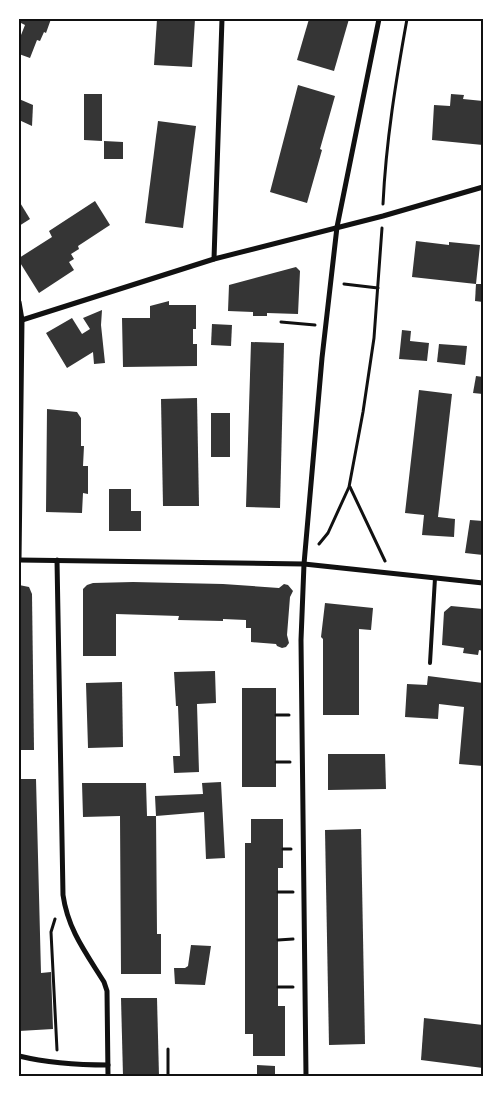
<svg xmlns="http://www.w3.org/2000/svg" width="502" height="1095" viewBox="0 0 502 1095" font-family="'Source Sans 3',sans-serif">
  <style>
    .building { fill: #353535 }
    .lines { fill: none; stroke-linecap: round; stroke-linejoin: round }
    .path { stroke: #111; stroke-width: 3 }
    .service { stroke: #111; stroke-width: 4 }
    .minor { stroke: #111; stroke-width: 5 }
    .neatline { fill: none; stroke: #111; stroke-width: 2 }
  </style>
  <rect width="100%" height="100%" fill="#fff"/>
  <!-- building -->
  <g class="building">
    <path d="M19,19H51L46,33L44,32L40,41L37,40L30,58L19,54V40L25,25L19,22Z"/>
    <path d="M157,19H195L192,67L154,65Z"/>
    <path d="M309,19H349L334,71L297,60Z"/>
    <path d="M298,85L335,96L320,149L322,150L307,203L270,192Z"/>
    <path d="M84,94H102V141L84,140Z"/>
    <path d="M451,94L464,95L463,99L483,101V145L432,140L434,105L450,106Z"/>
    <path d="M19,99L33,105L32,126L19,120Z"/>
    <path d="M158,121L196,126L183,228L145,223Z"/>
    <path d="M104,141L123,142V159H104Z"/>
    <path d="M19,201L30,219L19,226Z"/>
    <path d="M95,201L110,225L78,246L79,249L71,254L74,259L69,262L74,270L39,293L19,261V258L52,237L49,231Z"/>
    <path d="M416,241L449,245V242L480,245L476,284L412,277Z"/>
    <path d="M296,267L300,271L298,314L267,313V316H253V312L228,311L229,285Z"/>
    <path d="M476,284H483V302L475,301Z"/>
    <path d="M169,301V305H196V329H193V344H197V366L123,367L122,318H150V306Z"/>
    <path d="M102,310L101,325L105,363L94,364L93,352L67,368L46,333L72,318L82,334L90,329L83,318Z"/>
    <path d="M212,324L232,325L231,346L211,345Z"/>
    <path d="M402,330L411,331L410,341L429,343L427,361L399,359Z"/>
    <path d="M251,342L284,343L280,508L246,507Z"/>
    <path d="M439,344L467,346L465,365L437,362Z"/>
    <path d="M476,376L483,377V394L473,393Z"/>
    <path d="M419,390L452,394L438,517L455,519L454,537L422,535L424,515L405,513Z"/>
    <path d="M197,398L199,506H163L161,399Z"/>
    <path d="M47,409L77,412L81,418V446H84L83,466H88V494L83,493L82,513L46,512Z"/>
    <rect x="211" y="413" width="19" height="44"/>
    <path d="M109,489H131V511H141V531H109Z"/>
    <path d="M470,520L483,521V555L465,553Z"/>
    <path d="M133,582L223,584L279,588L284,584L288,585L293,591L290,597L287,635L289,643L286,647L282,648L277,646L276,644L251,642V628H246V620L223,619V621L178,620L179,616L116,614V656H83V589L87,585L93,583Z"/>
    <path d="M19,585L29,587L32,594L34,750H19Z"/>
    <path d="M325,603L373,608L371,630L359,629V715H323V639L321,637Z"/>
    <path d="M451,606L483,609V651L479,650L478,655L463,653L464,648L442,645L444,612Z"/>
    <path d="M215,671L216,703L197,704L199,772L174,773L173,756H180L178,706H176L174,672Z"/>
    <path d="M428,676L483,683V766L459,764L464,707L439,704L438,719L405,717L407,684L427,685Z"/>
    <path d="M122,682L123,747L88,748L86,683Z"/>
    <rect x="242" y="688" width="34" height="99"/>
    <path d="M328,754H385L386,789L328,790Z"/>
    <path d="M19,779H36L41,973L51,972L53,1029L19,1031Z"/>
    <path d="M221,782L225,858L206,859L204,812L156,816L155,796L203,794L202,783Z"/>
    <path d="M82,783H146L147,816H156L157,934H161V974H121L120,816L83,817Z"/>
    <path d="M251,819H283V868H278V1006H285V1056H253V1034H245V843H251Z"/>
    <path d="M361,829L365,1044L329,1045L325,830Z"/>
    <path d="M191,945L211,946L205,985L175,984L174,968H185L188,966Z"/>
    <path d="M121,998H157L159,1076H123Z"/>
    <path d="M424,1018L483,1025V1068L421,1060Z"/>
    <path d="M257,1065L275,1066V1074H257Z"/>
  </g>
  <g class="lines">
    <!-- path -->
    <g class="path">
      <path d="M383,204C386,141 396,80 407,19"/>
      <path d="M344,284L378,288"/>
      <path d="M281,322L315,325"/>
      <path d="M350,487L385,561"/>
      <path d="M319,544L328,533L349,487L363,412L374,338L382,228"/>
      <path d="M276,715H289"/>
      <path d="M276,762H290"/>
      <path d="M283,849H291"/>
      <path d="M278,892H293"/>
      <path d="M55,919L51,932L57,1050"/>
      <path d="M278,940L293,939"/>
      <path d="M278,987H293"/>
      <path d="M168,1049V1076"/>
    </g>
    <!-- service -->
    <path class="service" d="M430,663L435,578"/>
    <!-- minor -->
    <g class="minor">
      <path d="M214,259L222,19"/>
      <path d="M19,302L22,320L19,560"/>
      <path d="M22,320L214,259L383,216L483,187"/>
      <path d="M19,560L304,564L483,583"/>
      <path d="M57,560L63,895C68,930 86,953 104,982L107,991L108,1076"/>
      <path d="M19,1056C48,1063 78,1065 108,1065"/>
      <path d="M306,1076L301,640L304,564L322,358L337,227L379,19"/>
    </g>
  </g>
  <!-- border -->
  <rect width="502" height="1095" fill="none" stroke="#ffffff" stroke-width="40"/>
  <rect x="20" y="20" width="462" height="1055" class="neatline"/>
</svg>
